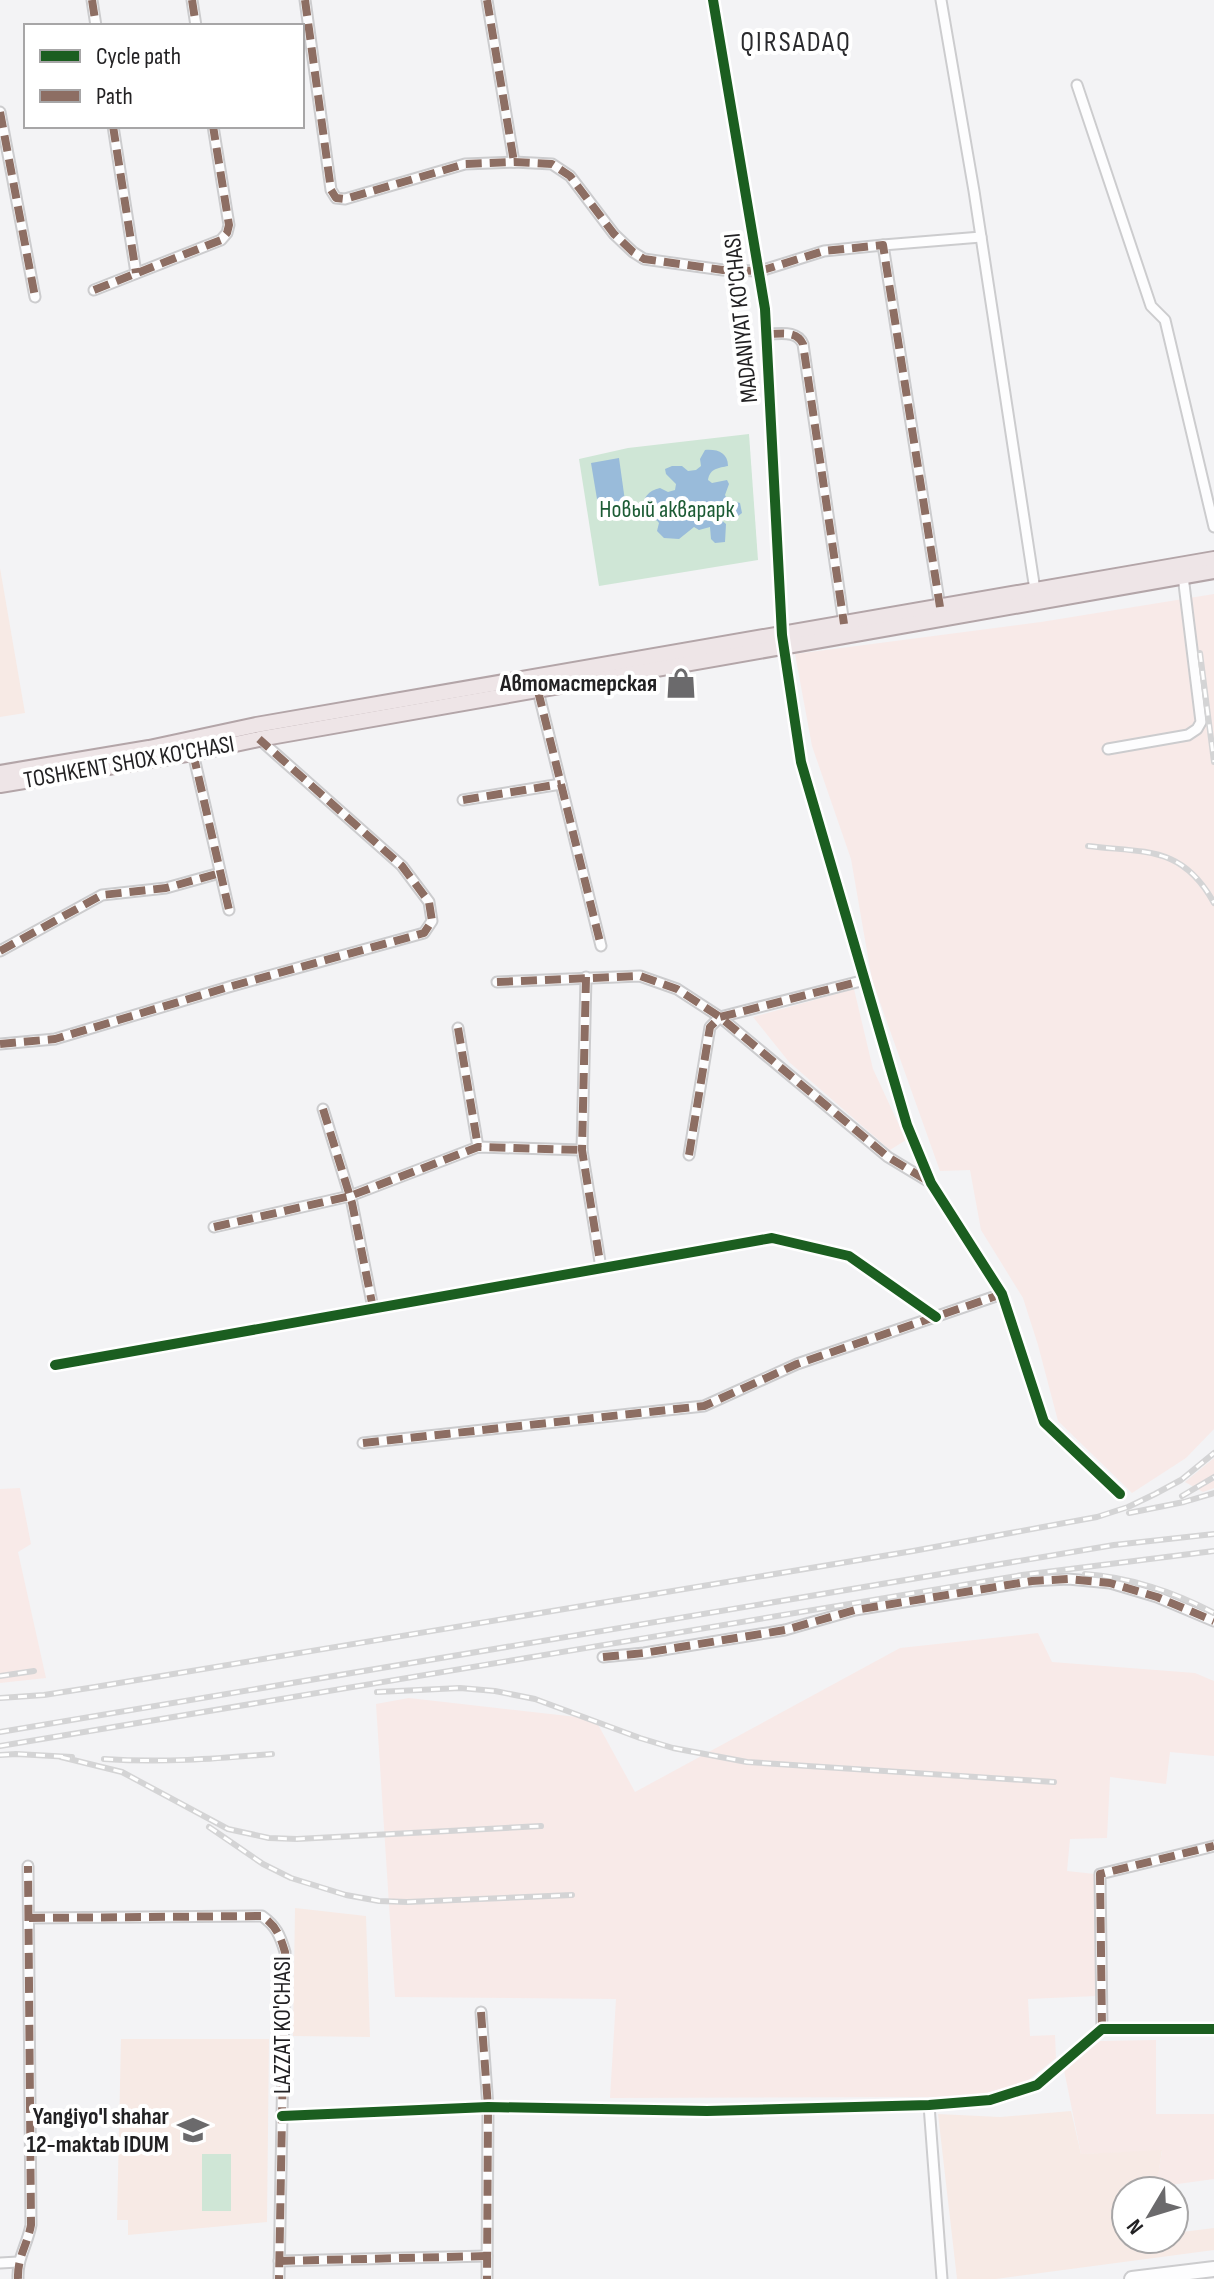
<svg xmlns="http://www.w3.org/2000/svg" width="1214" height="2279" viewBox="0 0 1214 2279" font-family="'Sofia Sans Condensed',sans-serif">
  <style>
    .industrial { fill: #f8eae8 }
    .education { fill: #f7eae5 }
    .green { fill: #cfe6d6 }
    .water { fill: #99bbda }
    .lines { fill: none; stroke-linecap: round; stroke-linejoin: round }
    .minor-casing { stroke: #ccccce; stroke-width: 13 }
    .secondary-casing { stroke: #ccccce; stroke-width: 18 }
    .primary-casing { stroke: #b3a5a8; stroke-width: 18 }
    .minor { stroke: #fdfdfe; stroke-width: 9 }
    .secondary { stroke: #fdfdfe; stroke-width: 14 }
    .primary { stroke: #eee5e7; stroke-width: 14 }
    .rail-casing { stroke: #d4d4d5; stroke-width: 6 }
    .rail { stroke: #fff; stroke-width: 3; stroke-dasharray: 9; stroke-linecap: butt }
    .quiet { stroke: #8d6e63; stroke-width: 8; stroke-dasharray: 16 8; stroke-linecap: butt }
    .cycleway-casing { stroke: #fff; stroke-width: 15 }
    .cycleway { stroke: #1b5e20; stroke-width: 10 }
    .labels { text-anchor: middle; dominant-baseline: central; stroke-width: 8; stroke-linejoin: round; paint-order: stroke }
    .street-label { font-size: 24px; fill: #222123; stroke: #fff }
    .park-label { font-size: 24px; fill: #1c5b34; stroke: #fff }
    .poi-label { font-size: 24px; font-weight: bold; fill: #222123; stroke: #fff; text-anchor: end }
    .quarter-label { font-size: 28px; letter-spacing: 2px; fill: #2a2a2d; stroke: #fff }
  </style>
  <rect width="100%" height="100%" fill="#f3f3f5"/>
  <!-- industrial -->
  <g class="industrial">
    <path d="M1214,594V1429L1186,1458L1132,1493L1058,1421L1038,1345L1023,1298L981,1230L970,1170L940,1171L872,980L851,859L812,746L795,654L1041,622Z"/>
    <path d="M854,989L873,1069L906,1140L890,1150L789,1062L753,1017Z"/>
    <path d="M1214,1458V1488L1203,1492L1185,1482Z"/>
    <path d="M20,1488L31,1544L18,1552L46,1678L0,1683V1489Z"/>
    <path d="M1038,1633L1052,1662L1195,1673L1214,1681V1756L1170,1752L1166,1784L1110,1777L1107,1838L1070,1839L1067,1871L1095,1874L1097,1996L1028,1999L1030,2036L1055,2035L1056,2058L1026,2082L972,2097L610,2098L616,1999L395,1997L376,1704L409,1698L595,1719L635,1792L900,1648Z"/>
    <path d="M1156,2040V2114H1214V2179L1156,2187L1162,2151L1081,2154L1064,2070L1100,2041Z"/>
  </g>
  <!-- education -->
  <g class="education">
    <path d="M0,568L25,713L0,717Z"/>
    <path d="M295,1908L366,1916L370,2037L293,2036Z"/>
    <path d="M121,2039H269L267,2222L128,2235V2220H117Z"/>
    <path d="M1071,2111L1081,2154L1162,2150L1156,2191H1126V2239H1174V2233L1214,2228V2250L996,2279H957L938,2114L1000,2117Z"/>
  </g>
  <!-- green -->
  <g class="green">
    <path d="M749,434L758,560L599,586L579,459L628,448Z"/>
    <rect x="202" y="2154" width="29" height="57"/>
  </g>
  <!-- water -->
  <g class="water">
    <path d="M705,450C718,449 728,453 728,466C719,468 710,468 708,480L712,483L727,480L729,484L725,495L727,499L740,503L742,513L734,519L727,518L726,506H708L707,513L712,522L716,523L720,519L726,524L725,542L715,543L711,539L710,527L699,530L694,527L679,539L664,538L657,531L659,523C655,517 647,517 643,509C643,497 648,491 660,488L668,492L675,490L676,484L666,474L665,469L672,466H682L688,471L696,470L701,466L700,459Z"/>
    <path d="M619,458L625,501L598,505L591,463Z"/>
  </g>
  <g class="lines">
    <defs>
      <g id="minor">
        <path d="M92,0L96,26"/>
        <path d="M192,0L196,26"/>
        <path d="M305,0L331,190L336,198L345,199L465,164L514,162L552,164L570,176L614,234L633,252L644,259L723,270L760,271L824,251L883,245L940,607"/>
        <path d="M487,0L514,162"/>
        <path d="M713,0L765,309L782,635L801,762L907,1125L931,1183L1002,1294L1044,1422L1120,1494"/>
        <path d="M941,0L974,191L1035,590"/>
        <path d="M1077,85L1151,306L1165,320L1214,527"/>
        <path d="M0,112L35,297"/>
        <path d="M113,126L136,273"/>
        <path d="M883,245L981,237"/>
        <path d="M94,290L221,240L227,233L229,225L213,126"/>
        <path d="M768,334C780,334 797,330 803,344L844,624"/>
        <path d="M538,691L601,946"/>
        <path d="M1108,749L1188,735L1197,729L1201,722L1183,576"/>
        <path d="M193,753L229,910"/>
        <path d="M463,800L561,784"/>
        <path d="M0,951L102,895L166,888L220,873"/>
        <path d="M586,977L582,1150L601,1268"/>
        <path d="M497,982L640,976L677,989L720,1017L888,1157L931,1183"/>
        <path d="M458,1028L478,1147"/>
        <path d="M0,1044L55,1039L232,986L424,933L432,921L429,902L402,866L259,739"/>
        <path d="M323,1109L352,1203L373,1308"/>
        <path d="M689,1155L710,1027L720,1017L865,980"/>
        <path d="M214,1227L350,1196L478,1147L582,1150"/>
        <path d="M55,1365L772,1238L849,1256L936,1317"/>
        <path d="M363,1443L704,1406L797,1364L1002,1294"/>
        <path d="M603,1657L644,1653L785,1630L855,1610L1032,1581L1068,1579L1110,1583L1157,1597L1214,1621"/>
        <path d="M29,1918L262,1916C276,1926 280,1935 285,1952L279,2279"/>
        <path d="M481,2012L488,2107L487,2279"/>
        <path d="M1102,2029L1100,1874L1214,1846"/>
        <path d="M929,2105L942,2279"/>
        <path d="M282,2116L488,2107L707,2111L929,2105L990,2100L1037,2085L1102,2029H1214"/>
        <path d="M279,2261L487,2256"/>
        <path d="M0,2263L18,2262"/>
        <path d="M18,2279C17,2258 27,2246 31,2225L28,1866"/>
      </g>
      <path id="secondary" d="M1132,2279L1214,2269"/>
      <g id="primary">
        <path d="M0,773L149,748L256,725L1214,559"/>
        <path d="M0,785L193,753L259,739L1214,571"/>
      </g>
    </defs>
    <!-- minor casing -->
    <use href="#minor" class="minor-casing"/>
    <!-- secondary casing -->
    <use href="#secondary" class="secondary-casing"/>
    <!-- primary casing -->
    <use href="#primary" class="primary-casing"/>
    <!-- minor -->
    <use href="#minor" class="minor"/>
    <!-- secondary -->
    <use href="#secondary" class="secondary"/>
    <!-- primary -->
    <use href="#primary" class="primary"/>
    <defs>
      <g id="rail">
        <path d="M1200,653L1214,762"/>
        <path d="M1088,846C1145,853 1182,845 1214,903"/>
        <path d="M1182,1496L1214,1477"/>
        <path d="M1129,1513L1184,1502L1214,1493"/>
        <path d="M1085,1574C1129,1577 1175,1592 1214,1613"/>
        <path d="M0,1676L34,1671"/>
        <path d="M377,1692L460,1688L495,1691L535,1699L640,1738L673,1748L747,1762L1054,1782"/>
        <path d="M0,1698L44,1695L95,1687L913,1551L1097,1517L1128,1507L1155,1494L1181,1480L1214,1453"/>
        <path d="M0,1732L1114,1545L1214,1534"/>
        <path d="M0,1746L1022,1575L1214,1551"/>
        <path d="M0,1755L16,1754L72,1757"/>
        <path d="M61,1757L122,1772L228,1829L269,1838L297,1839L541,1826"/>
        <path d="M104,1759C162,1763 214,1759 272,1754"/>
        <path d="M209,1827L263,1864L291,1878L346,1895L379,1901L407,1902L572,1895"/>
      </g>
    </defs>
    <!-- rail casing -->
    <use href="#rail" class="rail-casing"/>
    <!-- rail -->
    <use href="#rail" class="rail"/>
    <!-- quiet -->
    <g class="quiet">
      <path d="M92,0L96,26"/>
      <path d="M192,0L196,26"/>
      <path d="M305,0L331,190L336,198L345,199L465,164L514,162L552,164L570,176L614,234L633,252L644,259L723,270L760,271L824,251L883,245L940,607"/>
      <path d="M487,0L514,162"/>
      <path d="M0,112L35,297"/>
      <path d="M113,126L136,273"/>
      <path d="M94,290L221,240L227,233L229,225L213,126"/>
      <path d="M768,334C780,334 797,330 803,344L844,624"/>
      <path d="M538,691L601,946"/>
      <path d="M193,753L229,910"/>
      <path d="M463,800L561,784"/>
      <path d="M0,951L102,895L166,888L220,873"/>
      <path d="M586,977L582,1150L601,1268"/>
      <path d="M497,982L640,976L677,989L720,1017L888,1157L928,1181"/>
      <path d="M458,1028L478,1147"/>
      <path d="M0,1044L55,1039L232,986L424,933L432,921L429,902L402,866L259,739"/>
      <path d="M323,1109L352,1203L373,1308"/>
      <path d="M689,1155L710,1027L720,1017L865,980"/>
      <path d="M214,1227L350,1196L478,1147L582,1150"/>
      <path d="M363,1443L704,1406L797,1364L1002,1294"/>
      <path d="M603,1657L644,1653L785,1630L855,1610L1032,1581L1068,1579L1110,1583L1157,1597L1214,1621"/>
      <path d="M29,1918L262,1916C276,1926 280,1935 285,1952L279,2279"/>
      <path d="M481,2012L488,2107L487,2279"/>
      <path d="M1102,2029L1100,1874L1214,1846"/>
      <path d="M279,2261L487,2256"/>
      <path d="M18,2279C17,2258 27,2246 31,2225L28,1866"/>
    </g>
    <defs>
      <g id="cycleway">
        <path d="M713,0L765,309L782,635L801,762L907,1125L931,1183L1002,1294L1044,1422L1120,1494"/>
        <path d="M55,1365L772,1238L849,1256L936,1317"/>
        <path d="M282,2116L488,2107L707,2111L929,2105L990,2100L1037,2085L1102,2029H1214"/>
      </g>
    </defs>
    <!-- cycleway casing -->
    <use href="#cycleway" class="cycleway-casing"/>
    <!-- cycleway -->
    <use href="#cycleway" class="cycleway"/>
  </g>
  <!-- icons -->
  <defs>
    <symbol id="shop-bare" viewBox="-9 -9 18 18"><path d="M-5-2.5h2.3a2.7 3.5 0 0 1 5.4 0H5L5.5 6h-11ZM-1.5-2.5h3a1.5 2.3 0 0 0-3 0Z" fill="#6b6a6c" stroke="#fff" stroke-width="2.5" paint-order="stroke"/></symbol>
    <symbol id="school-bare" viewBox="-9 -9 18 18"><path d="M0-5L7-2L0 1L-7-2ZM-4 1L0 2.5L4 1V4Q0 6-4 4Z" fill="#6b6a6c" stroke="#fff" stroke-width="2.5" paint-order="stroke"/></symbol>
  </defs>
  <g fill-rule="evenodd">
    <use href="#shop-bare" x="659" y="661" width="44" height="44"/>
    <use href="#school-bare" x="171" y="2108" width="44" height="44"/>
  </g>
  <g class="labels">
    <!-- street labels -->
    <g class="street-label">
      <text transform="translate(741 318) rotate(-96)">MADANIYAT KO'CHASI</text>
      <text transform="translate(129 762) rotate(-10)">TOSHKENT SHOX KO'CHASI</text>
      <text transform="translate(282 2025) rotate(-90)">LAZZAT KO'CHASI</text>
    </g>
    <!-- park labels -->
    <g class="park-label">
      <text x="667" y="509">Новый акварарк</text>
    </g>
    <!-- poi labels -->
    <g class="poi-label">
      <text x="657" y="683">Автомастерская</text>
      <text x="169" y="2116">Yangiyo'l shahar<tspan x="169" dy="28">12-maktab IDUM</tspan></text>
    </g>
    <!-- quarter labels -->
    <g class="quarter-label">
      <text x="796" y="42">QIRSADAQ</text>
    </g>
  </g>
  <!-- legend -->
  <rect x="24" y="24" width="280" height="104" fill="#ffffff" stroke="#a7a6a7" stroke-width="2"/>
  <rect x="40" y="50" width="40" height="12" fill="#1b5e20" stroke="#a7a6a7" stroke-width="2"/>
  <text x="96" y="64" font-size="24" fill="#222123">Cycle path</text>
  <rect x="40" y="90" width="40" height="12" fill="#8d6e63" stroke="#a7a6a7" stroke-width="2"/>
  <text x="96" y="104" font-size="24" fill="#222123">Path</text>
  <!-- north arrow -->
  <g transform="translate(1150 2215) rotate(232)"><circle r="38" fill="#ffffff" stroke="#a7a6a7" stroke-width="2"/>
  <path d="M0-6L14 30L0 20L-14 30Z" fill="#6b6a6c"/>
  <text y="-12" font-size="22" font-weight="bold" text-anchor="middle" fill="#222123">N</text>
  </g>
</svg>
